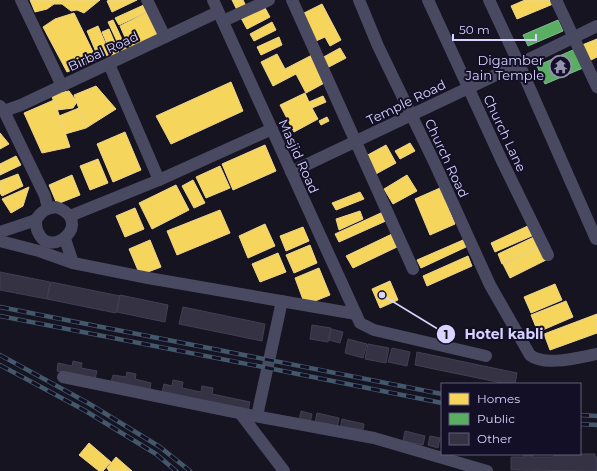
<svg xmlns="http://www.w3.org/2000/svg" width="597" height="471" viewBox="0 0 597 471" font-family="Montserrat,sans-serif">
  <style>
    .homes { fill: #f6d55c; stroke: #edd58d }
    .public { fill: #5aae61; stroke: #80b990 }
    .building { fill: #343243; stroke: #433f54 }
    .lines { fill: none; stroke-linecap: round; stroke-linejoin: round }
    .minor { stroke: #4a4962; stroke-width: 12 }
    .rail-casing { stroke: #43596b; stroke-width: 4.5 }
    .rail { stroke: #130f26; stroke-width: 3; stroke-dasharray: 9; stroke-linecap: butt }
    .labels { text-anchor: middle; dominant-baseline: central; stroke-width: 4; stroke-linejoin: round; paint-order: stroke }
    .street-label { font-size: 13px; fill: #d9d4ff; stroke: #130f26 }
    .poi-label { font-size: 13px; fill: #d9d4ff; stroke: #130f26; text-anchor: end }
    .leader { fill: none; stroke: #d9d4ff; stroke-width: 1.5 }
    .callout-dot { fill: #d9d4ff; stroke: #130f26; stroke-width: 1.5 }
    .mark-label { font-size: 12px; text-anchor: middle; font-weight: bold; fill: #111 }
    .callout-label { font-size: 14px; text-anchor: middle; font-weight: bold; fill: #d9d4ff; stroke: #130f26; stroke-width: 4; stroke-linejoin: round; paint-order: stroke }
  </style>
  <rect width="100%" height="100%" fill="#161421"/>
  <!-- homes -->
  <g class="homes">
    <path d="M30,0H100L84,13L77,10L71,11L62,4H54L47,9L35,12Z"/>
    <path d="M109,0H137L112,12L107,1Z"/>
    <path d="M232,0H243L246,6L237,10Z"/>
    <path d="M525,0H552L553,4L517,19L511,6Z"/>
    <path d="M146,4L149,11L119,25L115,18Z"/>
    <path d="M322,4L341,40L330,46L325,37L316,41L302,14Z"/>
    <path d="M264,6L270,17L247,29L241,18Z"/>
    <path d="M148,12L160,37L131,51L120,26Z"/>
    <path d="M74,13L97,60L67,72L43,27L55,19Z"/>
    <path d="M113,20L127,50L122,52L108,22Z"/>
    <path d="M272,22L276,30L254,41L250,34Z"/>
    <path d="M98,26L110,54L99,59L87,31Z"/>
    <path d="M109,29L120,55L113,58L102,32Z"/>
    <path d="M279,37L282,45L261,55L257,47Z"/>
    <path d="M597,39V57L589,61L582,45Z"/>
    <path d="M340,48L346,58L325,69L320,59Z"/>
    <path d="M277,54L285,69L314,54L328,81L306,93L296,74L273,86L261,62Z"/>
    <path d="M231,82L243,111L171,144L156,116Z"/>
    <path d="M96,86L116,109L86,128L74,95Z"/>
    <path d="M69,91L77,102L73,108L57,110L51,94Z"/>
    <path d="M305,93L309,102L323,96L326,102L312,108L318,119L294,132L280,105Z"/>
    <path d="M54,100L70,147L42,153L24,113Z"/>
    <path d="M79,108L86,128L65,134L59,116Z"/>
    <path d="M327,117L329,121L321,125L319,121Z"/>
    <path d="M125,132L141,170L113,182L97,144Z"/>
    <path d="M0,133L9,144L0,149Z"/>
    <path d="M410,143L415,151L400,159L395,151Z"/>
    <path d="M265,145L276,171L233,190L222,164Z"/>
    <path d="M386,145L396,163L374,175L364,157Z"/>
    <path d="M16,156L21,165L0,175V164Z"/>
    <path d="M98,159L108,183L90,190L80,166Z"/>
    <path d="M220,166L230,188L206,198L196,177Z"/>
    <path d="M18,174L23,186L2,196L0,193V181Z"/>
    <path d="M72,175L80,195L57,204L49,185Z"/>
    <path d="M407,175L417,191L393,204L384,189Z"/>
    <path d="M193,180L205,203L194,208L182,186Z"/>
    <path d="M176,185L189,210L152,229L139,203Z"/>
    <path d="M29,187L23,206L11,213L2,199Z"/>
    <path d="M440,188L455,224L430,235L415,199Z"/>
    <path d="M360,192L364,199L336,210L332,203Z"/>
    <path d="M135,208L144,229L125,237L116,216Z"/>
    <path d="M220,210L230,233L177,255L167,231Z"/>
    <path d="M360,211L363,219L339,230L336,219Z"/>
    <path d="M383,212L388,220L339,242L335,234Z"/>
    <path d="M265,224L275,246L248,258L239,236Z"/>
    <path d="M530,225L534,235L495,252L491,243Z"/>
    <path d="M303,227L309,241L286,251L280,236Z"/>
    <path d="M392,234L399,246L353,268L346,256Z"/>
    <path d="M536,236L541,246L502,264L498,254Z"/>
    <path d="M150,240L161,267L140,275L129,249Z"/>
    <path d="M463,240L466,247L421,268L417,260Z"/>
    <path d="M310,245L317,263L294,273L286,255Z"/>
    <path d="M541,246L546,260L510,278L503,264Z"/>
    <path d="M278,253L286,272L260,282L252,264Z"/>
    <path d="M468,256L472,266L427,286L423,276Z"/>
    <path d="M319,268L330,295L305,305L295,278Z"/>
    <path d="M390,281L398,300L380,308L372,289Z"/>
    <path d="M555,284L562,300L531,313L524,297Z"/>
    <path d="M566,301L573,317L538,332L531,315Z"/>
    <path d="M597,314V333L550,350L544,334Z"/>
    <path d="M89,443L111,462L103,471H99L79,455Z"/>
    <path d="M116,457L132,471H109L107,468Z"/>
  </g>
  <!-- public -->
  <g class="public">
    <path d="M558,20L563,31L528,46L523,35Z"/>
    <path d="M575,49L583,68L545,84L537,66Z"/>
  </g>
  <!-- building -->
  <g class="building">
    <path d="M0,272L50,282L47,299L0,290Z"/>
    <path d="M51,282L120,296L116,313L47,299Z"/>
    <path d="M120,295L168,305L165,322L117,312Z"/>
    <path d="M183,307L265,324L262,341L179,324Z"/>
    <path d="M312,325L331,328L328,342L310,339Z"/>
    <path d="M331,329L343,332L340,343L329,340Z"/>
    <path d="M348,339L367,344L363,358L345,353Z"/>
    <path d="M368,344L389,348L386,363L365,359Z"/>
    <path d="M392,348L410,352L407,366L388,362Z"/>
    <path d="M417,352L517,373L515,384H507L415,365Z"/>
    <path d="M73,361L82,363L81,368L97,371L95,379L57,371L58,363L72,366Z"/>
    <path d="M127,372L136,374L135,379L151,383L150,390L111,382L113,375L126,377Z"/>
    <path d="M173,380L183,382L182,388L201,392L202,386L213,388L212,394L250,402L248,411L162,392L164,384L172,386Z"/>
    <path d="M301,411L312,414L310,423L299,420Z"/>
    <path d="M317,413L339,418L337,429L315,423Z"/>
    <path d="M342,419L364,424L362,434L340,429Z"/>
    <path d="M405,431L425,436L423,445L403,441Z"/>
    <path d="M430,436L440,438L438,448L428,445Z"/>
    <path d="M524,454H533V457H554V454H595V457H597V471L511,470V457H524Z"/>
  </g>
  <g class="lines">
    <!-- minor -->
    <g class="minor">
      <path d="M21,0L62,86"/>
      <path d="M147,0L165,37"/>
      <path d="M213,0L360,323L374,330L486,356"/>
      <path d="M292,0L413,269"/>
      <path d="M359,0L378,46L436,166L490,285L530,355C545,367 580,357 597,354"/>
      <path d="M428,0L502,161L548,255"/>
      <path d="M489,0L519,64L596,239"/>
      <path d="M556,0L597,87"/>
      <path d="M223,21L269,0"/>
      <path d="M109,64L159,180"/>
      <path d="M0,106L4,111L21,105L218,12"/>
      <path d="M4,111L45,196L48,208"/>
      <path d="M291,172L519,64L597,26"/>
      <path d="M56,207C96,222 50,261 38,232C36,229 36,223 36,220C41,211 47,208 56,207Z"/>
      <path d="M70,216L159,180L272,129"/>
      <path d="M0,232L36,220"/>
      <path d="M65,239L73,263"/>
      <path d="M0,241L39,251L73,263L148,278L356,314"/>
      <path d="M63,377L249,415L374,438L487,471"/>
      <path d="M240,413L284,471"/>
      <path d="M257,416L282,301"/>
    </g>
    <defs>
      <g id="rail">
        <path d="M0,307L442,394"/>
        <path d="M0,316L268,368L442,403"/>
        <path d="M0,355L88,403L160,447L190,471"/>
        <path d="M0,365L84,410L156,454L176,471"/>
        <path d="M580,415L597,416"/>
        <path d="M580,424L597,425"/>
      </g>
    </defs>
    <!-- rail casing -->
    <use href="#rail" class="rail-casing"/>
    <!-- rail -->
    <use href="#rail" class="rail"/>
  </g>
  <!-- icons -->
  <defs>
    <symbol id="temple-ring" viewBox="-11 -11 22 22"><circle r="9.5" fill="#130f26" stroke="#9591b1" stroke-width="1.5"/><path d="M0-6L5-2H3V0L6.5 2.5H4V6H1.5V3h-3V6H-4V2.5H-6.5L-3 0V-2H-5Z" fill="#9591b1"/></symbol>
  </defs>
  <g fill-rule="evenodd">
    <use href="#temple-ring" x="548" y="54" width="25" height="25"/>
  </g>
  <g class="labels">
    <!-- street labels -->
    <g class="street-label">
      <text transform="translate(103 51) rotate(-25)">Birbal Road</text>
      <text transform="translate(406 102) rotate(-26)">Temple Road</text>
      <text transform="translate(505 133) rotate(65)">Church Lane</text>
      <text transform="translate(299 156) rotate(66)">Masjid Road</text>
      <text transform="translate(447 158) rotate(65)">Church Road</text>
    </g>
    <!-- poi labels -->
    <g class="poi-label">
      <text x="544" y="60">Digamber<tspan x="544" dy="15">Jain Temple</tspan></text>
    </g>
  </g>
  <!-- callouts -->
  <path class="leader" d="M382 295L446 334"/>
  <g class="callout-dot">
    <circle cx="382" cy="295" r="4"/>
    <circle cx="446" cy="334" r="10"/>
  </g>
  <g class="mark-label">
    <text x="446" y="339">1</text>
  </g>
  <g class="callout-label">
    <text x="504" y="339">Hotel kabli</text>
  </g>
  <!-- legend -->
  <rect x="441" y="383" width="140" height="72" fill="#130f26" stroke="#625e7d"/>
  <rect x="449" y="393" width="20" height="12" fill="#f6d55c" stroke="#625e7d"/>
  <text x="477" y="403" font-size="12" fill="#d9d4ff">Homes</text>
  <rect x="449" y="413" width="20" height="12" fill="#5aae61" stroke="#625e7d"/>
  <text x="477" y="423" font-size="12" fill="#d9d4ff">Public</text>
  <rect x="449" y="433" width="20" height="12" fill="#343243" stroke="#625e7d"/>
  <text x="477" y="443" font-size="12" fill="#d9d4ff">Other</text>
  <!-- scale -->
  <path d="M453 34v6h83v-6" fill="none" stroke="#d9d4ff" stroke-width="2"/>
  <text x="459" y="34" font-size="12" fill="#d9d4ff" stroke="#130f26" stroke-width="3" paint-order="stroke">50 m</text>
</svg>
